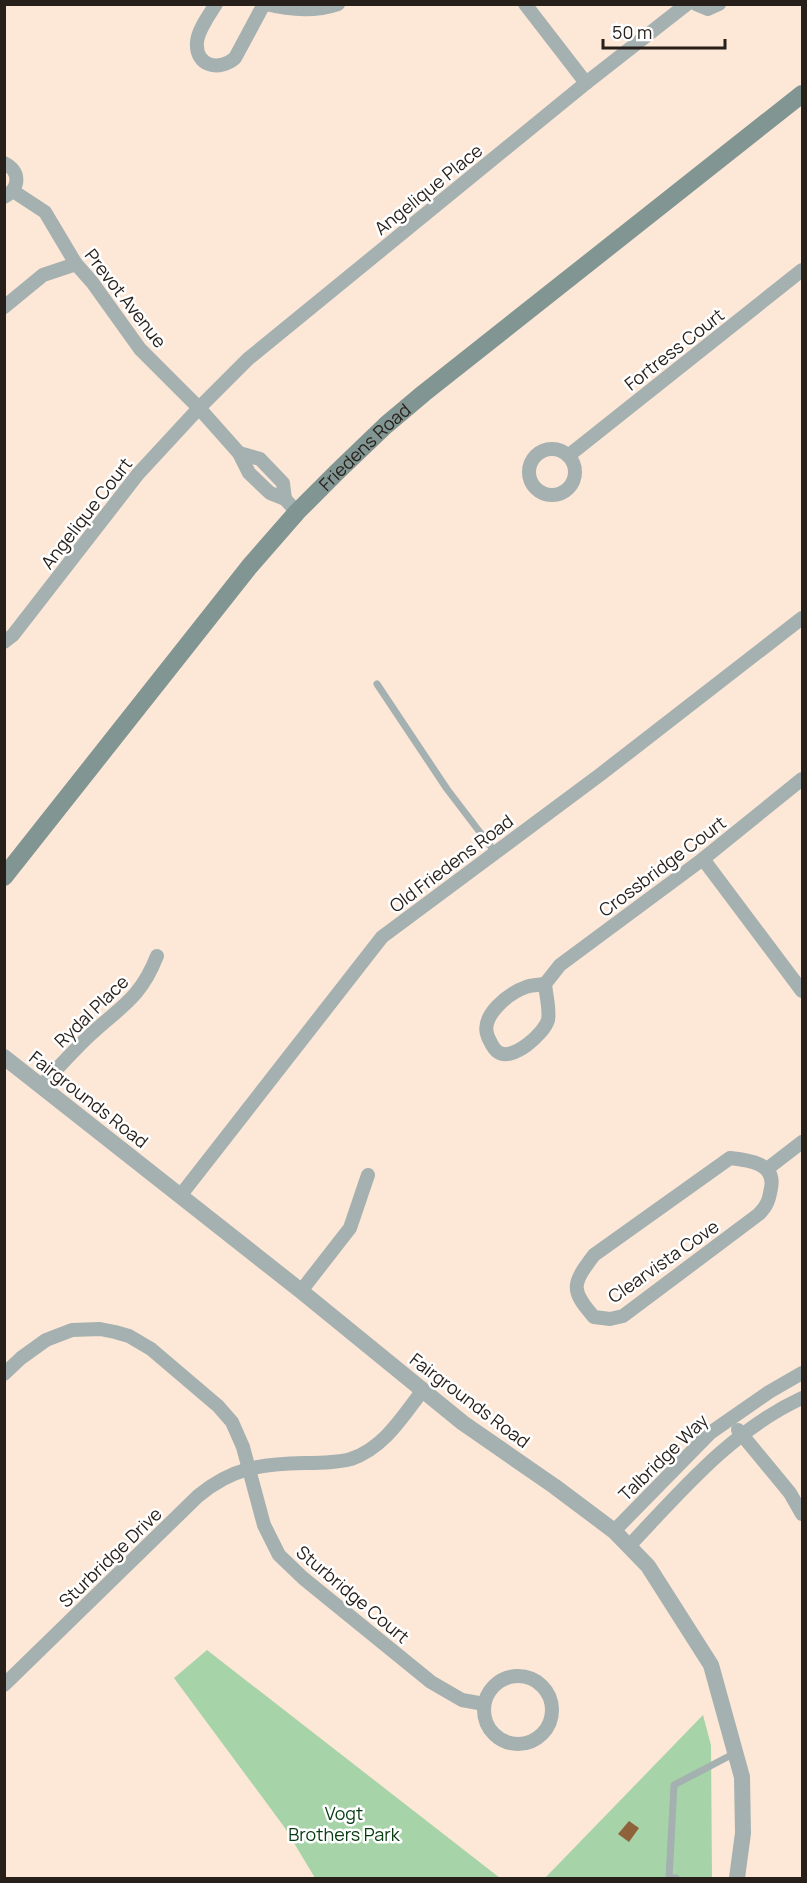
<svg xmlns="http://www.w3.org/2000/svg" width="807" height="1883" viewBox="0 0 807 1883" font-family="Manrope,sans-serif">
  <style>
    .green { fill: #a6d4a8 }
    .building { fill: #8f623c }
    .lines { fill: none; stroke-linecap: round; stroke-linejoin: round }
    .service { stroke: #a4b1b0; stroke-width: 7 }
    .minor { stroke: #a4b1b0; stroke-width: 14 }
    .tertiary { stroke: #a4b1b0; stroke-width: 16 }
    .secondary { stroke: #819592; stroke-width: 18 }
    .labels { text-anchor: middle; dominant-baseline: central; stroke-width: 5; stroke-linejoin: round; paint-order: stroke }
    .street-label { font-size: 18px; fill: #271f19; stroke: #fff }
    .park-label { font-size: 18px; fill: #073b11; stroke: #fff }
  </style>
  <rect width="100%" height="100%" fill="#fde7d7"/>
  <!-- green -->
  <g class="green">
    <path d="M207,1650L500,1878H315L285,1828L174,1678Z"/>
    <path d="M703,1715L711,1745L712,1878H545Z"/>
  </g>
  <!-- building -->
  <path class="building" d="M629,1821L639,1828L629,1842L618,1834Z"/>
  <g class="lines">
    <!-- service -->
    <g class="service">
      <path d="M377,684L447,789L495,852"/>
      <path d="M676,1878H669L674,1785L735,1753"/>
    </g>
    <!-- minor -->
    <g class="minor">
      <path d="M216,4C209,15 198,30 197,42C195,66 219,72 235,58L264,4"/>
      <path d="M266,4C290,10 314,12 338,4"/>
      <path d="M525,4L586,83"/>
      <path d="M696,4L708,9L719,4"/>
      <path d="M4,163C21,171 20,189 4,197"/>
      <path d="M13,191L45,212L76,264L92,282L140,349L199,408L239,453L249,473L270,493L285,499L297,512"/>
      <path d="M4,307L43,275L76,264"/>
      <circle cx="552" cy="472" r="23"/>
      <path d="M239,453L260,459L283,483L285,499"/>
      <path d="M568,456L802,270"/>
      <path d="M4,642L13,635L138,474L199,408L248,359L586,83L687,4"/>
      <path d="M703,859L802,991"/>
      <path d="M545,984C546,995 550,1010 548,1020C544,1034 512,1062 498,1052C493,1049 490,1041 488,1037C479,1016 509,993 526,987C532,985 539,985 545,984L560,965L703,859L802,779"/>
      <path d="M41,1086C57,1069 72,1052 89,1036C121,1006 140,999 157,956"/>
      <path d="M730,1158C748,1160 776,1163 771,1188C769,1200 767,1206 759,1214L623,1316L610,1319L594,1317C570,1290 572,1284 594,1255Z"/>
      <path d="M767,1169L802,1142"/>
      <path d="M180,1196L382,937L601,774L802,618"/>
      <path d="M301,1291L350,1228L368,1175"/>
      <path d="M4,1374L21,1358L46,1340L72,1330L100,1329L115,1332L129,1336L151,1349L218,1406L232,1422L243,1447L264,1525L279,1555L303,1578L431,1682L462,1700L484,1704"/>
      <path d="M738,1430L790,1493L802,1514"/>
      <path d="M614,1531L710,1433L769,1392L802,1373"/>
      <path d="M629,1546C681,1491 732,1430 802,1398"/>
      <circle cx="518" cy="1710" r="34"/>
      <path d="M4,1685L198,1496C233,1467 262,1464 305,1463C320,1463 336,1463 351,1459C384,1448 403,1416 423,1390"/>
    </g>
    <!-- tertiary -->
    <path class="tertiary" d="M4,1057L301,1291L463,1423L554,1486L614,1531L648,1566L711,1665L742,1777L743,1833L737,1878"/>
    <!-- secondary -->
    <path class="secondary" id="s1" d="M4,877L249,567L297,512L338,471L386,425L424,393L802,94"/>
  </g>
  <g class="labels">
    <!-- street labels -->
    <g class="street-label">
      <text transform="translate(428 189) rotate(-39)">Angelique Place</text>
      <text transform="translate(126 298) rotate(52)">Prevot Avenue</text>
      <text transform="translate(674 349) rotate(-38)">Fortress Court</text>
      <text stroke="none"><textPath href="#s1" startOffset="562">Friedens Road</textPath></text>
      <text transform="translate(86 513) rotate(-52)">Angelique Court</text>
      <text transform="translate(451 863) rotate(-37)">Old Friedens Road</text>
      <text transform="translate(662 866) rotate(-37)">Crossbridge Court</text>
      <text transform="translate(91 1011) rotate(-44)">Rydal Place</text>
      <text transform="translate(89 1099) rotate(38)">Fairgrounds Road</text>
      <text transform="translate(663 1261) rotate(-35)">Clearvista Cove</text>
      <text transform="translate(470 1400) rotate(37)">Fairgrounds Road</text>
      <text transform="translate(663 1457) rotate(-44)">Talbridge Way</text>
      <text transform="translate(110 1557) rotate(-44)">Sturbridge Drive</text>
      <text transform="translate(353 1594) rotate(40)">Sturbridge Court</text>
    </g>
    <!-- park labels -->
    <g class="park-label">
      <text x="344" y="1813">Vogt<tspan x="344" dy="21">Brothers Park</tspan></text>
    </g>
  </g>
  <!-- border -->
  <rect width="807" height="1883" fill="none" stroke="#271f19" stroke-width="12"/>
  <!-- scale -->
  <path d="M603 39v9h122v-9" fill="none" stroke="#271f19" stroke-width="3"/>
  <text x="612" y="39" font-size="18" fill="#271f19" stroke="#ffffff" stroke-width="4.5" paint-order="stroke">50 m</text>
</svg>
